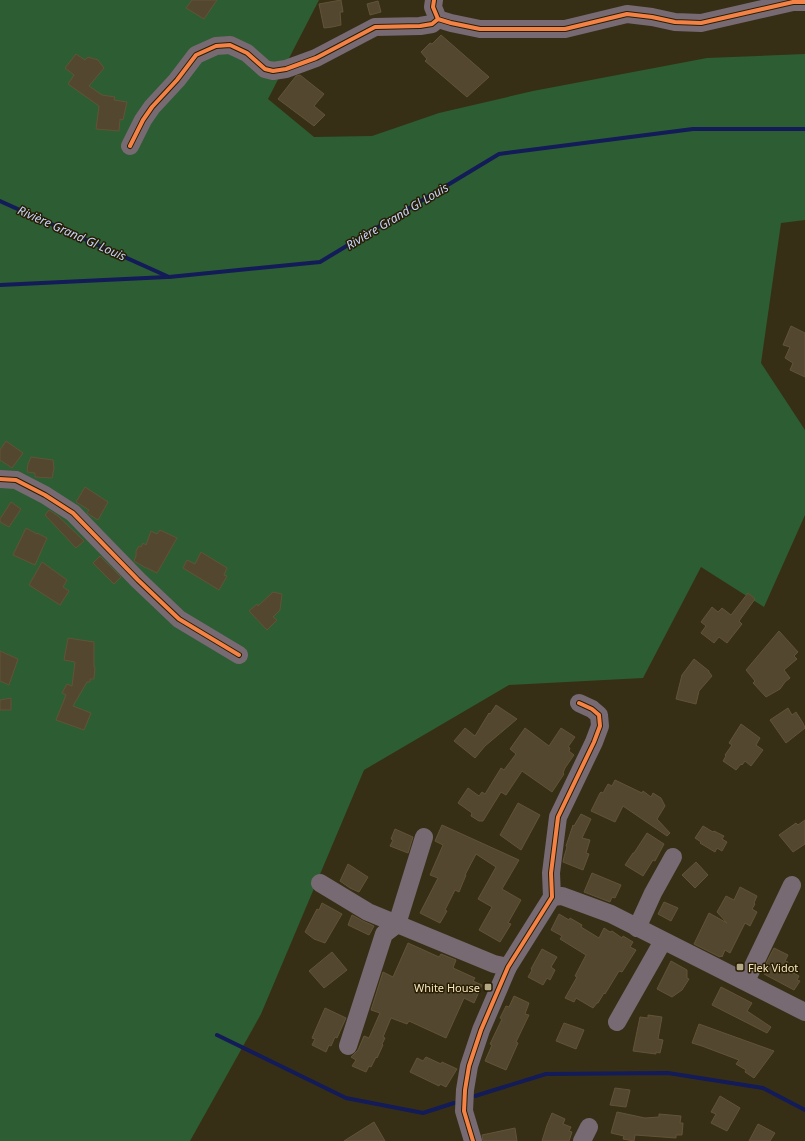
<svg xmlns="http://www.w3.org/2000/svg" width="805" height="1141" viewBox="0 0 805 1141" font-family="'Noto Sans',sans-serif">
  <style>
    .green { fill: #2d5d33 }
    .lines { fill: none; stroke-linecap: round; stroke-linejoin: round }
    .stream { stroke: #131b58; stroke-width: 4 }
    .building { fill: #53482f; stroke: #625338 }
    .minor { stroke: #786a72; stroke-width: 18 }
    .cycleway-casing { stroke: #281e04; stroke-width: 6 }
    .cycleway { stroke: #f48246; stroke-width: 4 }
    .poi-dot { fill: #b4a784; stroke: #281e04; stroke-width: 1.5 }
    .labels { text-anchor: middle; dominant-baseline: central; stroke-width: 3; stroke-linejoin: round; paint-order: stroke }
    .poi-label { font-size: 11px; fill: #f7e7bf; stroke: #281e04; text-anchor: start }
    .water-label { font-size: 12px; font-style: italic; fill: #c4d4fe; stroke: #281e04 }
  </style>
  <rect width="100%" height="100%" fill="#372f15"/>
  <!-- green -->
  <path class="green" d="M0,0H319L268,99L314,137L372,136L439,113L533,91L707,58L805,54V220L781,223L761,363L805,430V515L764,607L701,567L643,678L509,685L364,770L261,1014L190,1141H0Z"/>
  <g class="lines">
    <!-- stream -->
    <g class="stream">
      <path d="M0,201L169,277L320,262L499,154L693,129H805"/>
      <path d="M0,285L167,277"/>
      <path d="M217,1035L346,1098L423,1113L454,1103"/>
      <path d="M475,1096L546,1074L668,1073L763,1088L805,1110"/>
    </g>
  </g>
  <!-- building -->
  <g class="building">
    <path d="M192,0H217L204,19L186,8Z"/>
    <path d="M341,0L343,12H340L341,25L332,27L324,28L319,4Z"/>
    <path d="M378,1L381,12L370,15L367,4Z"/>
    <path d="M441,35L489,77L467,97L425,61L427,59L421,52L430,43L432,44Z"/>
    <path d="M76,54L85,60L88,57L98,60L104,68L89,86L102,95L115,97L114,100L127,102L123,120L120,119L119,131L96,129L99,106L68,84L74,75L65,68Z"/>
    <path d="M300,75L324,94L314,106L325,115L314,126L278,99L296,76Z"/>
    <path d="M791,326L805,333V377L790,370L793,363L785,358L790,347L783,345Z"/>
    <path d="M6,441L23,453L12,468L0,460V450Z"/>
    <path d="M31,457L53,460L54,468L52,478L35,477V473L27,472L28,464Z"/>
    <path d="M85,487L108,502L98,520L87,513L89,510L76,502Z"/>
    <path d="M11,502L21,509L9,527L0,522V519Z"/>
    <path d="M49,510L58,516L84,541L76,548L45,515Z"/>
    <path d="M26,528L37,534V533L47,538L35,565L13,555Z"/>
    <path d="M160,530L177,538L157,573L147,568H146L134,561L136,556V551L139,546L141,547L143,543L146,545L151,531L157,534Z"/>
    <path d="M201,552L227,568L224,575L227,576L219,590L183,568L187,560L195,564Z"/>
    <path d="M100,556L121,577L114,584L93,563Z"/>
    <path d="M42,562L67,580L63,587L69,591L60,605L29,585Z"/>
    <path d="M273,592L282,594L280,610L273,617L277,620L267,630L249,611L257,604L258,606Z"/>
    <path d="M748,593L755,599L739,621L742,624L727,643L719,637L714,643L701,633L706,626L701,622L712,607L718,612L722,608L731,615Z"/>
    <path d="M779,631L798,652L794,656L797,659L784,670L790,678L785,682L780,689L766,697L753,683L755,681L746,670Z"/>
    <path d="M68,638L94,642V667H95L94,679H90V682H87L73,706L91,713L84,730L56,720L66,695L62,693L67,684L72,686L75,662L64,660Z"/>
    <path d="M0,651L18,659L9,685L0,681Z"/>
    <path d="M694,659L709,671V672L712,676L699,691L696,704L676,699L682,675Z"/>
    <path d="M11,698V710H0V700Z"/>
    <path d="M496,705L517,719L485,746L475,758L454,741L465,728L475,736L489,713L490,714Z"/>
    <path d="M788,708L792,715L796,712L803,723L805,728L786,743L770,720Z"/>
    <path d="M741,724L760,738L756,745L763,750L751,766L745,761L742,765L741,764L736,770L723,761L726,756L725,755L732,745L729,743Z"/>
    <path d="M525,728L549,746L561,728L575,737L568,747L570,748L569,751L574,755L565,768L563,773L564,774L552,792L522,771L506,795L501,792L483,821H479L471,816L472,813L458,803L468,788L479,796L482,792L485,794L501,768L504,770L516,754L510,749Z"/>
    <path d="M615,780L642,793L643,791L651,797L653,793L661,798L665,806L657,819L670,833L667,836L623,806L615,822L591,811L600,793L601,792L603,793L608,784L612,786Z"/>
    <path d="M518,803L540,815L521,850L500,835Z"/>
    <path d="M581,814L591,819L582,838L590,840L586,853L589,854L583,870L563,862L564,857L567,847L566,846L573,825L574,826Z"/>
    <path d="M805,820V844L793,852L779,835L796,823L798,825Z"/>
    <path d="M442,825L519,860L502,889L521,900L508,923L511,924L500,942L479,930L492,907L478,899L496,867L476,854L465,875H466L459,892L455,890L445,910L447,911L440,923L420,913L438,878L430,875L443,845L435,841Z"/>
    <path d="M703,826L713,832L714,831L724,836L722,839L727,842L722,851L717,848L715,852L700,843L701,842L695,838Z"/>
    <path d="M395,829L413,837L408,853L390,846L393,840L391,839Z"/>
    <path d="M647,833L664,844L655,861L653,860L643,876L625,865L633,853H634Z"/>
    <path d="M696,862L708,875L695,888L682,875Z"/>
    <path d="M348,864L368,877L359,892L350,888L340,881Z"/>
    <path d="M592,873L621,885L615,898L612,897L610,902L584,892Z"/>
    <path d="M740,887L757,896L754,903L755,904L752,909L757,912L750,926L745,923L730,953L725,950L722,957L721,956L720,957L694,944L709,913L727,923L717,912L726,896L734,900Z"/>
    <path d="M664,902L678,908L671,921L658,914Z"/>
    <path d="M322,903L342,914L325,943L314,939L305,932L317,909L319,910Z"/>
    <path d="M559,914L569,920L570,918L582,925L581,927L599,938L604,928L610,932L612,931L622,938L623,936L633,942L630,947L636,950L622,972L619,971L605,994L604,993L598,1003H597L593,1008L576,998L574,1002L565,998L577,977L575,976L586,955L560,939L562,936L551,930Z"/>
    <path d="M352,915L363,921L374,926L369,935L348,925Z"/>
    <path d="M408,943L439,957L441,954L456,960L453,968L475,978L473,981L482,985L474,1003L464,998L446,1038L409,1021L407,1024L391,1018L383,1037L385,1038L382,1044L383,1045L377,1058L376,1057L371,1067L369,1066L366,1072L352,1066L356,1060L351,1057L358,1050L364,1036L369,1038L380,1013L371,1010L383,972L393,977Z"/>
    <path d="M774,948L788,955L785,961L788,962L785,968L799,976L797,980L800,981L794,990L764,974L765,970L763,969Z"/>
    <path d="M542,949L557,957L551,967L555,970L550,980L547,978L543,985L528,977L532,970L531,969Z"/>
    <path d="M332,952L347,970L324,988L309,971Z"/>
    <path d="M671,961L687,970V978L689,979L682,990L672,997L657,989Z"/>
    <path d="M721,987L752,1003L747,1011L771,1027L767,1033L712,1005Z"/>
    <path d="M514,996L529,1003L525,1014L529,1015L516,1042L518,1043L506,1070L485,1061L492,1045L490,1044L502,1019L500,1018L506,1006L509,1007Z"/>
    <path d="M325,1008L346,1018L337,1038L335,1037L331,1046L329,1045L326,1052L312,1045L315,1039L312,1038Z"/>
    <path d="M648,1015L662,1017L658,1039L663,1040L660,1053L656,1052V1054L633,1051L640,1017L648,1018Z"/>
    <path d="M564,1023L584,1030L576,1049L556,1041Z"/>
    <path d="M699,1024L774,1051L754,1078L745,1072L746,1070L736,1064L739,1060L702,1046L692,1043Z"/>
    <path d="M426,1057L441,1064L442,1062L457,1069L446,1087L440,1084L439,1086L410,1072L417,1058L423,1061Z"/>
    <path d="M615,1088L630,1090L626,1107L610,1105Z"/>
    <path d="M720,1096L740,1108L727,1131L711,1123L716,1114L711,1112Z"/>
    <path d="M617,1112L645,1118L659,1117V1114L681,1116L680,1123H683L682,1135H676V1138L635,1135L634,1141L623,1139L624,1136L611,1133Z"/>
    <path d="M552,1113L565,1119L563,1124L571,1127L569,1131L572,1132L569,1141H542L547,1125Z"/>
    <path d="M374,1122L385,1141H344Z"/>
    <path d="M758,1124L775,1133L770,1141H749Z"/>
    <path d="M515,1128L517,1141H483L482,1135Z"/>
  </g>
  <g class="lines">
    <!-- minor -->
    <g class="minor">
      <path d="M434,0L433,7L438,19L451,23L480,29H565L627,14L652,17L675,22L701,23L793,2H805"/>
      <path d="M130,146L143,120L152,107L177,80L196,55L216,46L230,45L247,53L265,69L273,71L286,69L316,58L375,27L420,26L432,24L438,19"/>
      <path d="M0,479L16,480L45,495L73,513L138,580L179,619L239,655"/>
      <path d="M320,883L368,912L494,964L508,967"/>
      <path d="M552,897L562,896L611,914L805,1012"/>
      <path d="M637,928L653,893L673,857"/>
      <path d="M746,981L792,885"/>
      <path d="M617,1022L663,941"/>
      <path d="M348,1046L384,934L397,924L424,837"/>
      <path d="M473,1141L464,1111L465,1090L469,1066L481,1030L508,967L552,897L551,873L558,817L594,742L600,726L599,715L592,709L579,703"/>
      <path d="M582,1141L589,1127"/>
    </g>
    <defs>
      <g id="cycleway">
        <path d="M434,0L433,7L438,19L451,23L480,29H565L627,14L652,17L675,22L701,23L793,2H805"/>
        <path d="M130,146L143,120L152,107L177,80L196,55L216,46L230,45L247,53L265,69L273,71L286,69L316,58L375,27L420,26L432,24L438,19"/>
        <path d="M0,479L16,480L45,495L73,513L138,580L179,619L239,655"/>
        <path d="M473,1141L464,1111L465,1090L469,1066L481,1030L508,967L552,897L551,873L558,817L594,742L600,726L599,715L592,709L579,703"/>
      </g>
    </defs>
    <!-- cycleway casing -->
    <use href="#cycleway" class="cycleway-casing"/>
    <!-- cycleway -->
    <use href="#cycleway" class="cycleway"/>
  </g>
  <!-- markers -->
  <g class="poi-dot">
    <rect x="736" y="963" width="8" height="8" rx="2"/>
    <rect x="484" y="983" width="8" height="8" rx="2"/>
  </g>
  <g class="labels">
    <!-- poi labels -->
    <g class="poi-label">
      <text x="748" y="967">Flek Vidot</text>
      <text x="480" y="987" text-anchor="end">White House</text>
    </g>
    <!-- water labels -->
    <g class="water-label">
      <text transform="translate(397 216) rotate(-31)">Rivière Grand Gl Louis</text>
      <text transform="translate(72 233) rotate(24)">Rivière Grand Gl Louis</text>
    </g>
  </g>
</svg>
